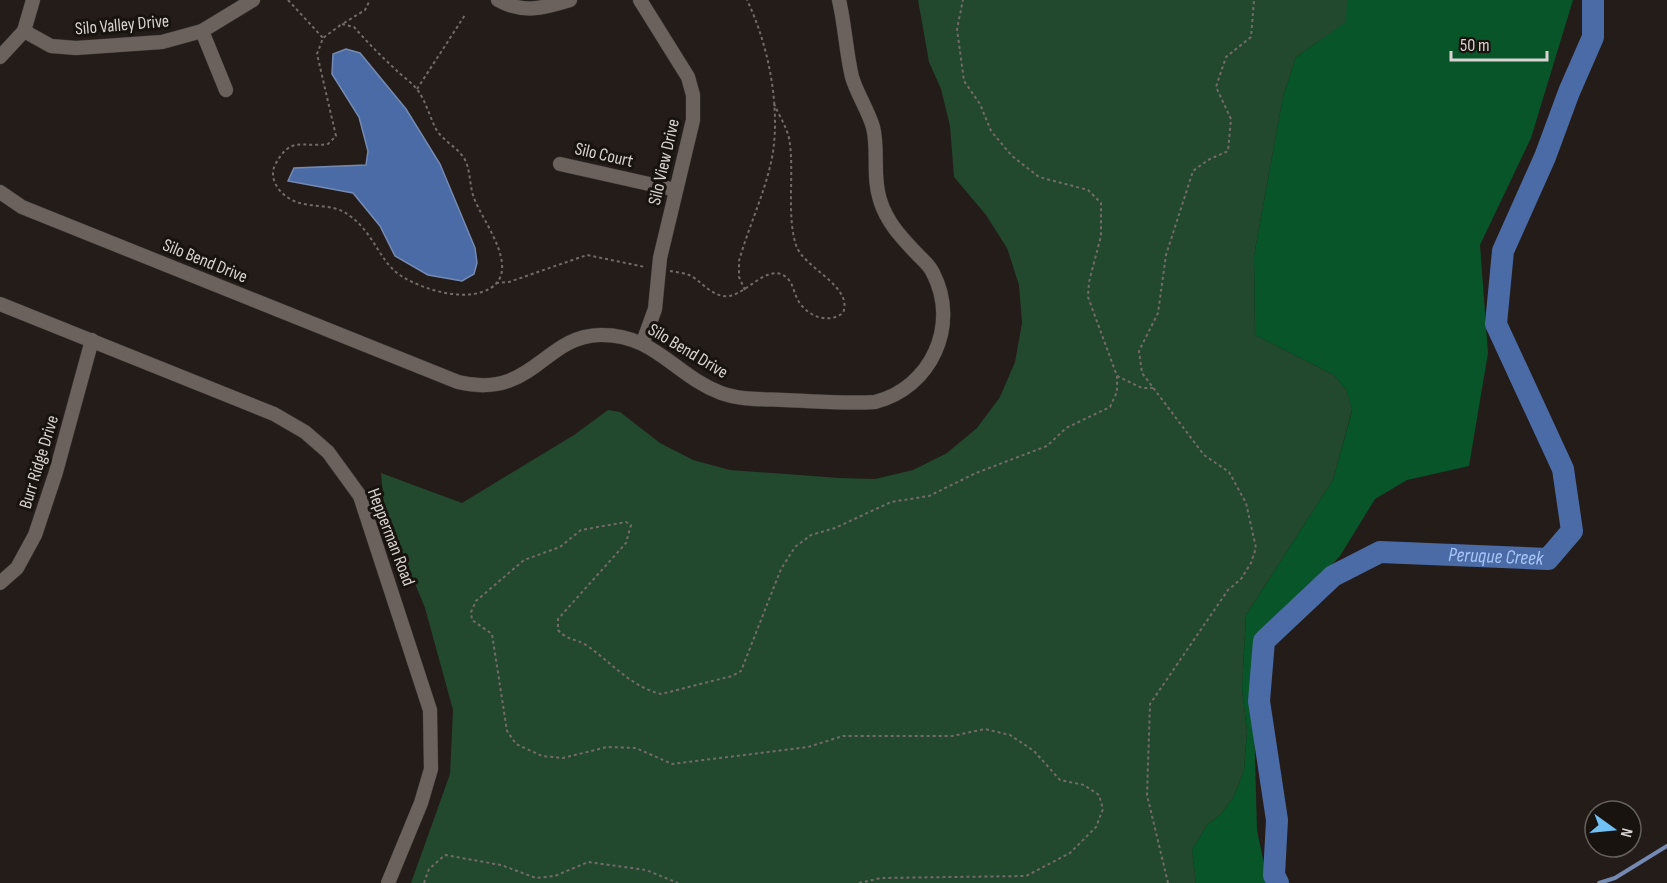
<svg xmlns="http://www.w3.org/2000/svg" width="1667" height="883" viewBox="0 0 1667 883" font-family="'Sofia Sans Condensed',sans-serif">
  <style>
    .green { fill: #22482e }
    .forest { fill: #09552a }
    .water { fill: #4a6ba5; stroke: #758ab2; stroke-width: 1.5 }
    .lines { fill: none; stroke-linecap: round; stroke-linejoin: round }
    .stream { stroke: #758ab2; stroke-width: 4 }
    .river { stroke: #4a6ba5; stroke-width: 22 }
    .minor-casing { stroke: #3d3735; stroke-width: 15 }
    .path { stroke: #726c68; stroke-width: 2; stroke-dasharray: 3 3; stroke-linecap: butt }
    .minor { stroke: #6b625e; stroke-width: 14 }
    .labels { text-anchor: middle; dominant-baseline: central; stroke-width: 6; stroke-linejoin: round; paint-order: stroke }
    .street-label { font-size: 18px; fill: #d8d3d0; stroke: #19130f }
    .water-label { font-size: 20px; font-style: italic; fill: #a8c5f7; stroke: #19130f }
  </style>
  <rect width="100%" height="100%" fill="#231c18"/>
  <!-- green -->
  <path class="green" d="M918,0H1347V22L1296,57L1283,97L1254,256L1255,335L1334,375L1347,391L1352,410L1333,480L1246,615L1242,689L1247,731L1244,771L1233,798L1221,814L1207,825L1192,850L1196,883H411L450,774L453,710L425,608L384,507L381,473L462,503L574,435L608,410L620,412L660,443L693,460L730,470L840,478L875,479L913,470L947,453L977,428L1000,397L1015,362L1022,323L1019,285L1007,248L986,215L954,177L950,126L941,89L929,62Z"/>
  <!-- forest -->
  <path class="forest" d="M1347,0H1573L1531,138L1480,245L1488,353L1469,466L1407,480L1375,499L1340,556L1285,616L1256,633L1253,684L1257,830L1268,883H1196L1192,850L1207,825L1221,814L1233,798L1244,771L1247,731L1242,689L1246,615L1333,480L1352,411L1347,391L1334,375L1255,335L1254,256L1283,97L1296,57L1346,22Z"/>
  <!-- water -->
  <path class="water" d="M346,49L360,53L406,109L440,164L475,248L477,263L474,274L462,281L428,275L395,256L380,226L353,193L288,181L294,168L366,165L368,151L359,117L332,74L333,54Z"/>
  <g class="lines">
    <!-- stream -->
    <path class="stream" d="M1599,883L1615,878L1667,846"/>
    <!-- river -->
    <path class="river" id="s1" d="M1278,883L1274,875L1277,820L1259,701L1264,641L1333,576L1380,552L1548,559L1572,531L1563,469L1496,324L1503,251L1545,157L1569,92L1593,37V0"/>
    <defs>
      <g id="minor">
        <path d="M498,0C523,14 544,8 570,0"/>
        <path d="M640,0L688,77L693,95V120L660,258L655,309L643,342"/>
        <path d="M24,31L51,46L76,48L162,42L202,31L253,0"/>
        <path d="M202,31L226,90"/>
        <path d="M0,57L24,31L33,0"/>
        <path d="M560,164L676,190"/>
        <path d="M0,192L22,207L458,382C533,400 543,336 600,335C655,334 674,375 721,393C740,400 764,399 784,400C814,401 845,404 875,402C931,388 960,325 933,273C930,266 924,261 918,255C902,238 887,223 880,200C872,176 879,151 873,127C868,110 857,94 852,77C846,52 845,25 839,0"/>
        <path d="M0,304L274,414L305,432L328,452L360,496L430,710L431,769L421,803L388,883"/>
        <path d="M0,583L17,568L35,535L56,472L92,340"/>
      </g>
    </defs>
    <!-- minor casing -->
    <use href="#minor" class="minor-casing"/>
    <!-- path -->
    <g class="path">
      <path d="M288,0L323,38"/>
      <path d="M344,23L365,10L370,0"/>
      <path d="M342,24L354,27C367,42 381,56 396,70C403,77 413,83 419,92C426,103 430,117 436,129C443,141 457,147 464,158C471,170 469,185 474,198C482,221 528,277 482,292C458,300 423,289 403,277C380,264 375,234 350,216C333,202 312,209 294,201C280,195 268,179 275,165C291,135 301,148 328,144L336,136L317,54L323,38Z"/>
      <path d="M417,89L465,15"/>
      <path d="M670,271C676,272 683,273 689,275C702,281 712,298 729,296C747,293 766,266 783,275C794,281 793,293 799,302C809,317 828,324 843,313C854,286 803,268 796,245C786,214 795,170 789,138C786,126 779,115 774,104"/>
      <path d="M496,283L509,282L587,255L645,267"/>
      <path d="M745,290L739,277V261C749,225 767,189 773,152C780,103 768,44 747,0"/>
      <path d="M1117,376L1142,388H1153"/>
      <path d="M424,883L429,869L445,855L501,865L536,878L555,876L588,862L646,870L678,883"/>
      <path d="M859,883L881,878L1026,876L1070,853L1096,827L1103,809L1099,795L1084,785L1060,780L1034,751L1010,735L985,729L952,736H843L808,747L672,764L636,748L607,747L563,758L542,756L516,744L507,731L492,634L472,620L471,612L476,601L524,560L560,547L581,530L626,522L631,525L626,543L558,619V630C568,641 575,638 586,645C611,662 631,687 661,694L732,676L741,671L781,569L795,547L811,535L835,528L891,502L929,496L976,473L1047,446L1066,428L1110,407L1117,392V376L1088,297L1089,282L1101,236V203L1088,190L1039,177L1012,156L991,131L980,104L964,81L957,29L963,0"/>
      <path d="M1168,883L1147,795L1150,704L1228,590L1241,579L1251,563L1256,548L1246,503L1229,472L1204,455L1142,373L1139,351L1158,313L1166,255L1193,171L1208,160L1228,151L1231,119L1216,87L1226,57L1251,37L1254,0"/>
    </g>
    <!-- minor -->
    <use href="#minor" class="minor"/>
  </g>
  <g class="labels">
    <!-- street labels -->
    <g class="street-label">
      <text transform="translate(122 25) rotate(-5)">Silo Valley Drive</text>
      <text transform="translate(604 155) rotate(13)">Silo Court</text>
      <text transform="translate(664 162) rotate(-77)">Silo View Drive</text>
      <text transform="translate(205 261) rotate(22)">Silo Bend Drive</text>
      <text transform="translate(688 351) rotate(31)">Silo Bend Drive</text>
      <text transform="translate(39 462) rotate(-73)">Burr Ridge Drive</text>
      <text transform="translate(391 537) rotate(69)">Hepperman Road</text>
    </g>
    <!-- water labels -->
    <g class="water-label">
      <text stroke="none"><textPath href="#s1" startOffset="508">Peruque Creek</textPath></text>
    </g>
  </g>
  <!-- north arrow -->
  <g transform="translate(1613 829) rotate(105)"><circle r="28" fill="#19130f" stroke="#65605c" stroke-width="1.5"/>
  <path d="M0-4.5L10 22L0 15L-10 22Z" fill="#71c1f5"/>
  <text y="-9" font-size="16" font-weight="bold" text-anchor="middle" fill="#d8d3d0">N</text>
  </g>
  <!-- scale -->
  <path d="M1451 51v9h96v-9" fill="none" stroke="#d8d3d0" stroke-width="3"/>
  <text x="1460" y="51" font-size="18" fill="#d8d3d0" stroke="#19130f" stroke-width="4.5" paint-order="stroke">50 m</text>
</svg>
